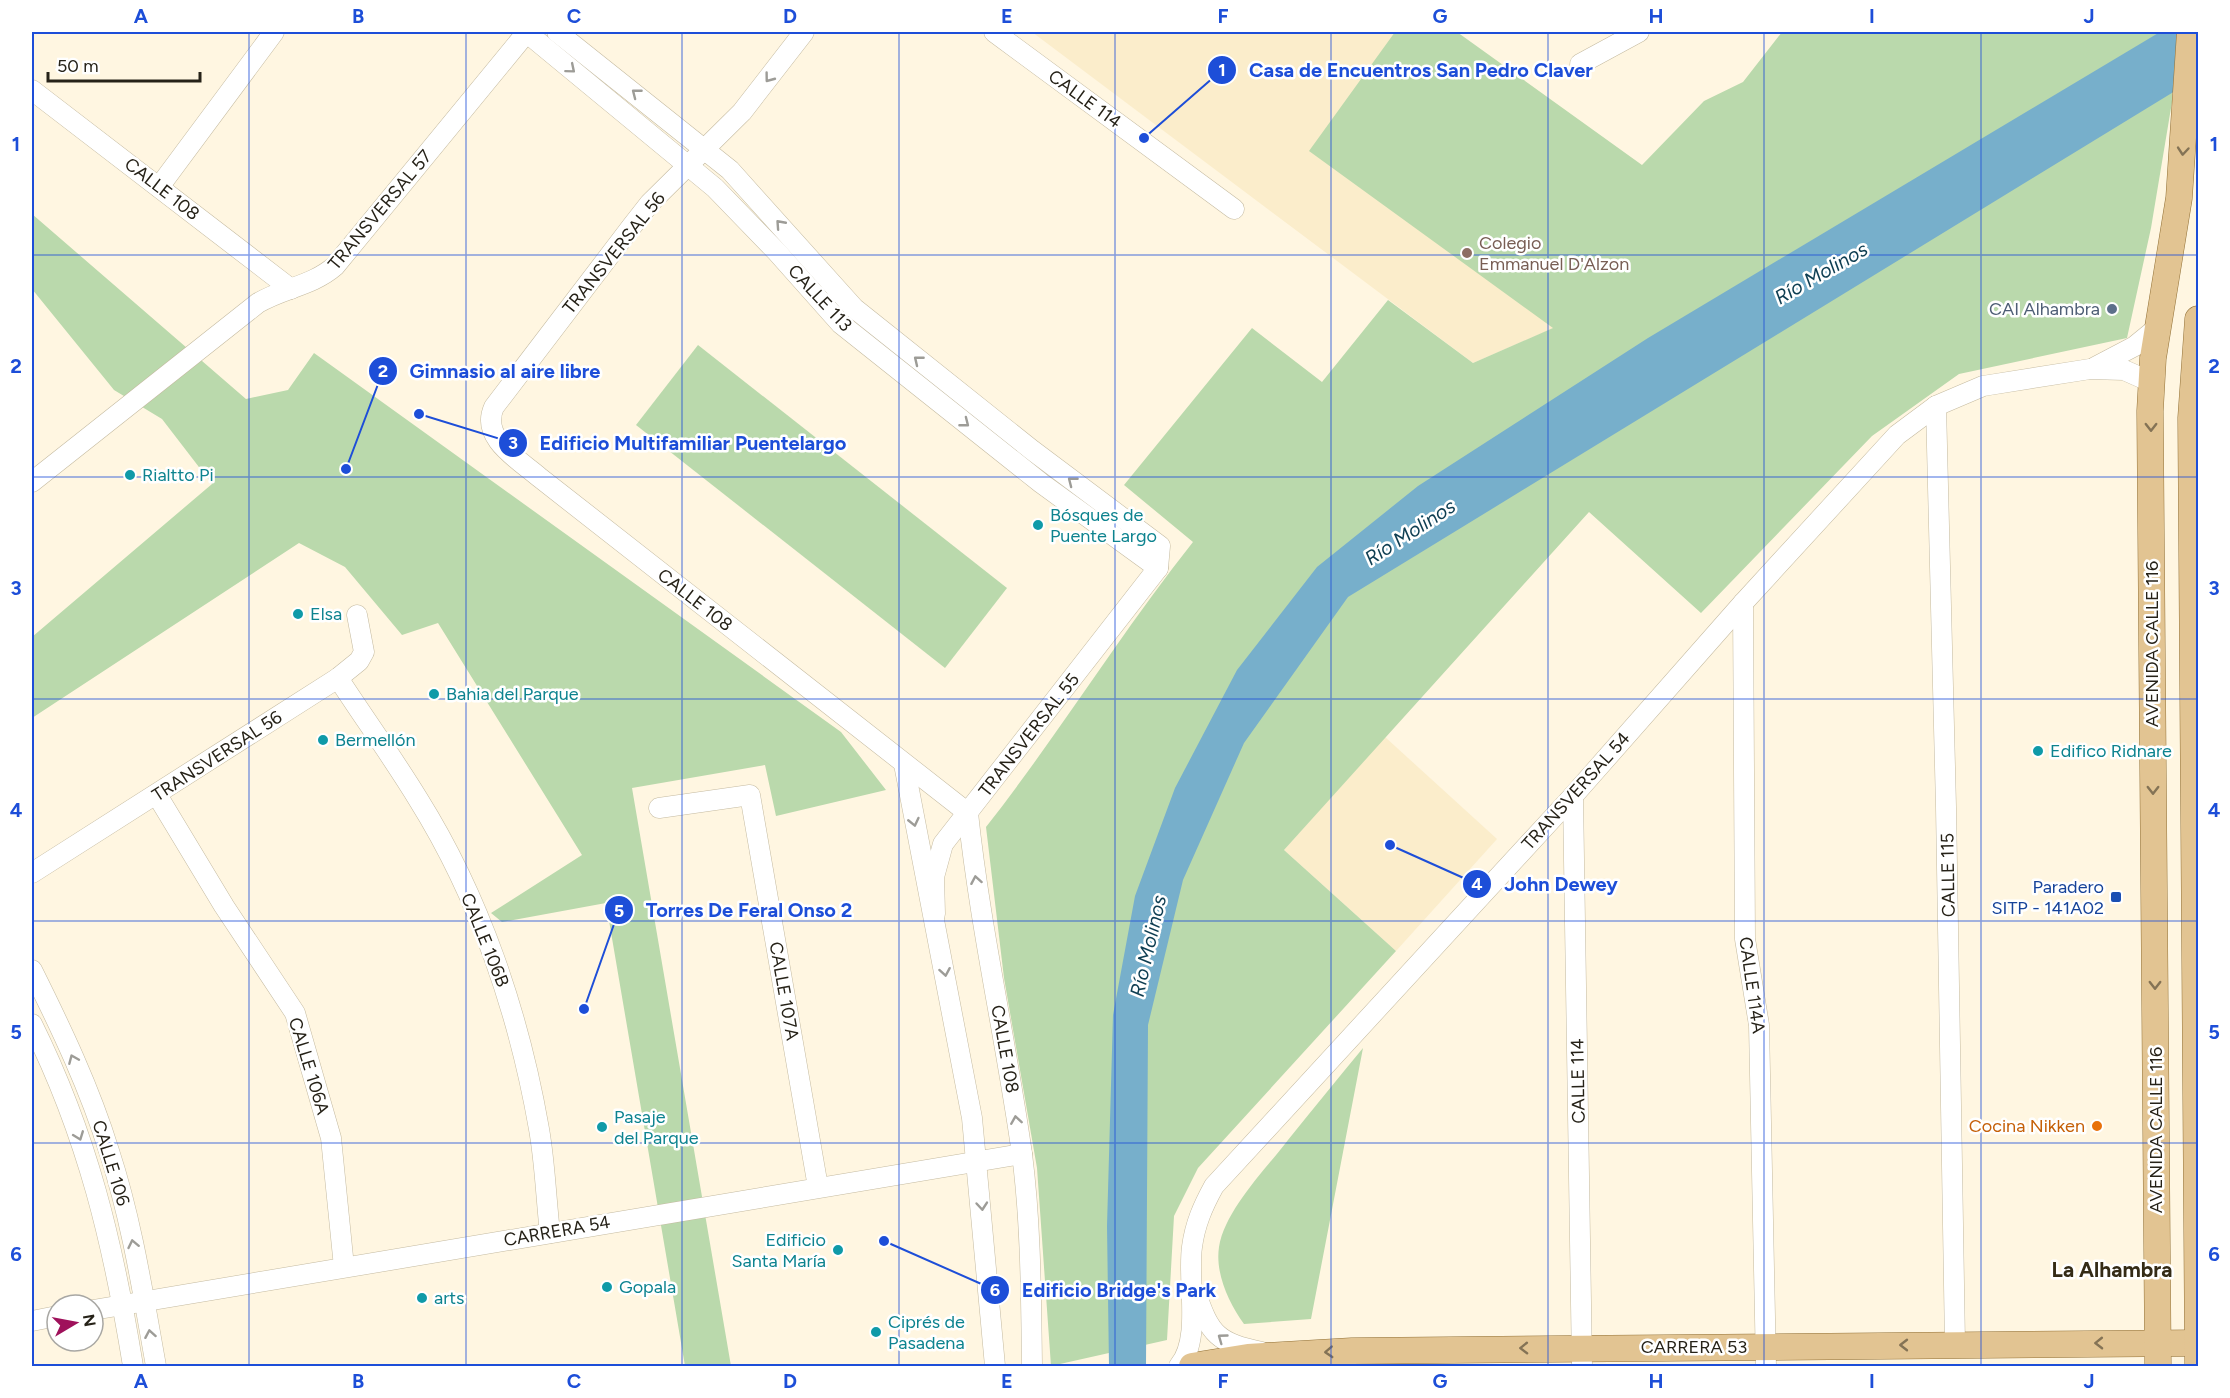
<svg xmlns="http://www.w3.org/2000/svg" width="2230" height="1398" viewBox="0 0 2230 1398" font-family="Figtree,sans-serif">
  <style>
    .built { fill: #fbedcb }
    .green { fill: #bad9ac }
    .water { fill: #77afcb }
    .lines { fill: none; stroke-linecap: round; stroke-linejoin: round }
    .minor-casing { stroke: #c4baa0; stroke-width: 21 }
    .major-casing { stroke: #937238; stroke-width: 27 }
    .minor { stroke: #fff; stroke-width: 20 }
    .major { stroke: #e2c492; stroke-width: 26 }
    .oneway { stroke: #9d9c97 }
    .oneway2 { stroke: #847355 }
    .grid { fill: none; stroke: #1d4ed8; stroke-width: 1.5; stroke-opacity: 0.55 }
    .education-dot { fill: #8d6e63; stroke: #fff; stroke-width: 2 }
    .service-dot { fill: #5c6f8a; stroke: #fff; stroke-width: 2 }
    .culture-dot { fill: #0f9aa8; stroke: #fff; stroke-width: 2 }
    .transit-dot { fill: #1a4fb4; stroke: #fff; stroke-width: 2 }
    .food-dot { fill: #e8710a; stroke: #fff; stroke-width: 2 }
    .labels { text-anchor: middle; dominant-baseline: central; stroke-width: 5; stroke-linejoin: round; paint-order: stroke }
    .street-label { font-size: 18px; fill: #262218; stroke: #fff }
    .education-label { font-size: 18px; fill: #785e54; stroke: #fff; text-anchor: start }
    .service-label { font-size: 18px; fill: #4e5e75; stroke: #fff; text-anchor: end }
    .culture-label { font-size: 18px; fill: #0d838f; stroke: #fff; text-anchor: start }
    .transit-label { font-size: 18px; fill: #164399; stroke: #fff; text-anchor: end }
    .food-label { font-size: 18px; fill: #c56008; stroke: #fff; text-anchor: end }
    .water-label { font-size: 20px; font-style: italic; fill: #0e3e52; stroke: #fff }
    .quarter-label { font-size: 21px; font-weight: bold; fill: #342b16; stroke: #fff }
    .leader { fill: none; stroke: #1d4ed8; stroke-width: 2 }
    .callout-dot { fill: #1d4ed8; stroke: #fff; stroke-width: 2 }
    .mark-label { font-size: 18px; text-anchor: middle; font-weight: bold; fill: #fff }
    .callout-label { font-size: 20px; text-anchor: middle; font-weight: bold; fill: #1d4ed8; stroke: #fff; stroke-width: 5; stroke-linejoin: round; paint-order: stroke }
    .neatline { fill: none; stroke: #1d4ed8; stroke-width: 2 }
    .grid-label { font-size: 20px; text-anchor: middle; font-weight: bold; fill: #1d4ed8 }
  </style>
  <rect width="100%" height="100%" fill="#fff6e1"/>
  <!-- built -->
  <g class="built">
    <path d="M1032,32H1456L1554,328L1473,363Z"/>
    <path d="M1385,737L1497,839L1396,951L1284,850Z"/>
  </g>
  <!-- green -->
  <g class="green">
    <path d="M1395,32H1457L1642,165L1704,101L1743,82L1782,32H2173L2172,102L2151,228L2127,338L1959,374L1872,436L1701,613L1589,512L1284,850L1396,951L1198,1168L1174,1216L1167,1340L1051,1366L1037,1168L1004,978L986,827C1059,734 1120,634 1193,542L1124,485L1252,328L1322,382L1388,300L1473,363L1553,328L1309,151Z"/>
    <path d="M32,214L246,399L288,390L314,353L841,732L886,790L776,816L765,765L632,788L731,1366H685L606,903L502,922L491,913L582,855L438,623L402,635L345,567L299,543L32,718V637L212,484L162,419L114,390L32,289Z"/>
    <path d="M698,345L1007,588L945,668L636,425Z"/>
    <path d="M1363,1048L1311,1319L1244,1324C1229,1303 1215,1274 1219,1247C1225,1210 1266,1169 1288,1140C1313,1109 1338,1078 1363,1048Z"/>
  </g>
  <!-- water -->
  <path class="water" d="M2160,32H2198V77L1348,597L1244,743L1183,880L1148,1025L1146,1366H1109L1107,1226L1113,1015L1135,896L1175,788L1237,670L1317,567L1418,486L1648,338Z"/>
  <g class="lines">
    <defs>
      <g id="minor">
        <path d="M526,32L715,188L777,252L841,324L1041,483L1158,568"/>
        <path d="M557,32L730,170L854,308L1032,450L1160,546L1158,568L943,844L934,877L935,914"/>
        <path d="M804,32L742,112L650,203L632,226L494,407C480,438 518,459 539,477L968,813C980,927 1006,1040 1022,1154C1031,1224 1031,1295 1032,1366"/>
        <path d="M994,32L1234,209"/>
        <path d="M1580,64L1639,32"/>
        <path d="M32,90L291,289"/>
        <path d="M159,187L274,32"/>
        <path d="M2095,367L2135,346L2157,328"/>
        <path d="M1936,406L1946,807L1955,1344"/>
        <path d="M32,482L258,303C283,288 312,286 335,266L527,32"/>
        <path d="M1743,603L1745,939L1759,1025L1766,1366"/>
        <path d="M338,678C364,718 393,758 418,799C480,898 519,1014 539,1129C545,1163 546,1198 550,1233"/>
        <path d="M904,764L972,1118L995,1366"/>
        <path d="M157,795L224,906L295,1013L331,1138L344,1267"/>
        <path d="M1573,796L1582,1366"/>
        <path d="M659,808L750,795L818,1187"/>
        <path d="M32,873L338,678L359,661L364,652L357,615"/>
        <path d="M32,970C61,1028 90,1089 109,1151C132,1221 143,1294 156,1366"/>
        <path d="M32,1024C88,1137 113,1243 133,1366"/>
        <path d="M1196,1293C1210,1335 1218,1343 1262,1352"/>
        <path d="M93,1310L1022,1154"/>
        <path d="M32,1321L57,1316"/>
        <path d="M1179,1366C1202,1339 1187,1281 1192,1247C1195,1224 1203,1206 1214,1186L1573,796L1743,603L1897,435L1936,406L1983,386L2090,369L2124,370L2151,382"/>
      </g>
      <g id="major">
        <path d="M1192,1366L1248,1357L1352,1351L2198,1343"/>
        <path d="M2158,1366L2150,411L2153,358L2179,198L2190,32"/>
        <path d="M2198,1366L2191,418L2198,319"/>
      </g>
    </defs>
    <!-- minor casing -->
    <use href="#minor" class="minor-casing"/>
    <!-- major casing -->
    <use href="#major" class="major-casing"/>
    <!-- minor -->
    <use href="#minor" class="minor"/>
    <!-- major -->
    <use href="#major" class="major"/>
  </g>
  <!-- one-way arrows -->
  <defs><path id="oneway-chevron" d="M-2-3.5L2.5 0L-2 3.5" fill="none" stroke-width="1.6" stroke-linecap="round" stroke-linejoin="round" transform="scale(1.5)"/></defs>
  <g class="oneway">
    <use href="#oneway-chevron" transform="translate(571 69) rotate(40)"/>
    <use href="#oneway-chevron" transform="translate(769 78) rotate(127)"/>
    <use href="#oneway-chevron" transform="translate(636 93) rotate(-142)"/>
    <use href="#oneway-chevron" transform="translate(780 224) rotate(-132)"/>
    <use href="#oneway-chevron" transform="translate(918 360) rotate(-141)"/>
    <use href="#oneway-chevron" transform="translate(965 423) rotate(38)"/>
    <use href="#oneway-chevron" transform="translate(1072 481) rotate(-142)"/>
    <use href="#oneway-chevron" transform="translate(914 822) rotate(77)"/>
    <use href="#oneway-chevron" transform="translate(976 880) rotate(-100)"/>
    <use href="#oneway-chevron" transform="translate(945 972) rotate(80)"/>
    <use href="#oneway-chevron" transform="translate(73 1059) rotate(-113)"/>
    <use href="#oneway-chevron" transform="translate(1016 1120) rotate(-99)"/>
    <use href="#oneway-chevron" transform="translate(79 1136) rotate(69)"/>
    <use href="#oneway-chevron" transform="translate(982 1206) rotate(85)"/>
    <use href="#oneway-chevron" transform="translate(133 1244) rotate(-102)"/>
    <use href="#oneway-chevron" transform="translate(150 1334) rotate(-100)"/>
    <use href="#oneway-chevron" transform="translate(1222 1338) rotate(-144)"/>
  </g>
  <g class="oneway2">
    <use href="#oneway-chevron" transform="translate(2183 151) rotate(95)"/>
    <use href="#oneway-chevron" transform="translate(2151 427) rotate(90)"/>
    <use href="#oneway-chevron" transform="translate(2153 790) rotate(90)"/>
    <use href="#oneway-chevron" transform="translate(2155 985) rotate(90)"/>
    <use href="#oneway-chevron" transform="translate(2099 1343) rotate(179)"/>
    <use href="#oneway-chevron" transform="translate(1904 1345) rotate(180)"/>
    <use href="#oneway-chevron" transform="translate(1524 1348) rotate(179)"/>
    <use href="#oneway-chevron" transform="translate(1329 1352) rotate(177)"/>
  </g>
  <!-- grid -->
  <path class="grid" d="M249,32V1366M466,32V1366M682,32V1366M899,32V1366M1115,32V1366M1331,32V1366M1548,32V1366M1764,32V1366M1981,32V1366M32,255H2198M32,477H2198M32,699H2198M32,921H2198M32,1143H2198"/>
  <!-- markers -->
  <circle class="education-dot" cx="1467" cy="253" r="6"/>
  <circle class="service-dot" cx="2112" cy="309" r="6"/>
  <g class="culture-dot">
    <circle cx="130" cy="475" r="6"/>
    <circle cx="1038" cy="525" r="6"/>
    <circle cx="298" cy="614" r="6"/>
    <circle cx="434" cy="694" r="6"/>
    <circle cx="323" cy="740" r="6"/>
    <circle cx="2038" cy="751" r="6"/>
    <circle cx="602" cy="1127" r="6"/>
    <circle cx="838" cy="1250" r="6"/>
    <circle cx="607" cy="1287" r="6"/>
    <circle cx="422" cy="1298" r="6"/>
    <circle cx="876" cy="1332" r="6"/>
  </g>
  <rect class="transit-dot" x="2110" y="891" width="12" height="12" rx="3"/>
  <circle class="food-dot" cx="2097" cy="1126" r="6"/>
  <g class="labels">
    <!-- street labels -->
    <g class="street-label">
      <text transform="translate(1085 99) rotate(36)">CALLE 114</text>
      <text transform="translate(162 189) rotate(38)">CALLE 108</text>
      <text transform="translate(380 210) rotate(-50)">TRANSVERSAL 57</text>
      <text transform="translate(614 253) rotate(-51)">TRANSVERSAL 56</text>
      <text transform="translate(820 298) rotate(47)">CALLE 113</text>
      <text transform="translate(695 600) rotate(38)">CALLE 108</text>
      <text transform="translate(2152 644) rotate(-90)">AVENIDA CALLE 116</text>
      <text transform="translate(1029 735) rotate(-52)">TRANSVERSAL 55</text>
      <text transform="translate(217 756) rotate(-33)">TRANSVERSAL 56</text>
      <text transform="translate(1576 791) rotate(-48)">TRANSVERSAL 54</text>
      <text transform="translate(1948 875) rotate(-91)">CALLE 115</text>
      <text transform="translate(485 940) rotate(68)">CALLE 106B</text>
      <text transform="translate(1752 985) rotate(82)">CALLE 114A</text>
      <text transform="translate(784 991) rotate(80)">CALLE 107A</text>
      <text transform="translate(1005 1049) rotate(80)">CALLE 108</text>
      <text transform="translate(309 1066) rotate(73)">CALLE 106A</text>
      <text transform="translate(1578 1081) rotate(-91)">CALLE 114</text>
      <text transform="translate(2156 1130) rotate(-90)">AVENIDA CALLE 116</text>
      <text transform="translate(111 1163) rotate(73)">CALLE 106</text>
      <text transform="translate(557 1231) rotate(-10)">CARRERA 54</text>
      <text x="1694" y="1347">CARRERA 53</text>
    </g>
    <!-- education labels -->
    <g class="education-label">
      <text x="1479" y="243">Colegio<tspan x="1479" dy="21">Emmanuel D'Alzon</tspan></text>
    </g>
    <!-- service labels -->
    <g class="service-label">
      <text x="2100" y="309">CAI Alhambra</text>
    </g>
    <!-- culture labels -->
    <g class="culture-label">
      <text x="142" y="475">Rialtto Pi</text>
      <text x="1050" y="515">Bósques de<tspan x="1050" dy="21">Puente Largo</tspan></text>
      <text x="310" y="614">Elsa</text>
      <text x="446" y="694">Bahia del Parque</text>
      <text x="335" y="740">Bermellón</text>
      <text x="2050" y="751">Edifico Ridnare</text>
      <text x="614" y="1117">Pasaje<tspan x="614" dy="21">del Parque</tspan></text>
      <text x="826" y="1240" text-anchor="end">Edificio<tspan x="826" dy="21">Santa María</tspan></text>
      <text x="619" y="1287">Gopala</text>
      <text x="434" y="1298">arts</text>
      <text x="888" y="1322">Ciprés de<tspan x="888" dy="21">Pasadena</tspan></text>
    </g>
    <!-- transit labels -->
    <g class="transit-label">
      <text x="2104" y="887">Paradero<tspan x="2104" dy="21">SITP - 141A02</tspan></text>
    </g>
    <!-- food labels -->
    <g class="food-label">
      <text x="2085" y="1126">Cocina Nikken</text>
    </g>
    <!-- water labels -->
    <g class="water-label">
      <text transform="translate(1821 273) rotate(-30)">Río Molinos</text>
      <text transform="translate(1410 532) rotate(-33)">Río Molinos</text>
      <text transform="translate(1148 946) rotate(-77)">Río Molinos</text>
    </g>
    <!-- quarter labels -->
    <g class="quarter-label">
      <text x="2112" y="1269">La Alhambra</text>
    </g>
  </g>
  <!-- callouts -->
  <path class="leader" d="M1144 138L1222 70M346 469L383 371M419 414L513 443M1390 845L1477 884M584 1009L619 910M884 1241L995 1290"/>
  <g class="callout-dot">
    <circle cx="1144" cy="138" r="6"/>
    <circle cx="346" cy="469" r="6"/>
    <circle cx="419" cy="414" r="6"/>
    <circle cx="1390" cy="845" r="6"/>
    <circle cx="584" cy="1009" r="6"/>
    <circle cx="884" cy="1241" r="6"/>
    <circle cx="1222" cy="70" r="15"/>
    <circle cx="383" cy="371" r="15"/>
    <circle cx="513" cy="443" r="15"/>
    <circle cx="1477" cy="884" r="15"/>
    <circle cx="619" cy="910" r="15"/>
    <circle cx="995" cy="1290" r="15"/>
  </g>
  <g class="mark-label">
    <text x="1222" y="76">1</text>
    <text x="383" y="377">2</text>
    <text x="513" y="449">3</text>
    <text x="1477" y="890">4</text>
    <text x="619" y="917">5</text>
    <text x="995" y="1296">6</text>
  </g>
  <g class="callout-label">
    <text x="1421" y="77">Casa de Encuentros San Pedro Claver</text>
    <text x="505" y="378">Gimnasio al aire libre</text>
    <text x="693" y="450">Edificio Multifamiliar Puentelargo</text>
    <text x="1561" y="891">John Dewey</text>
    <text x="749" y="917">Torres De Feral Onso 2</text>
    <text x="1119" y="1297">Edificio Bridge's Park</text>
  </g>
  <!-- border -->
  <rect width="2230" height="1398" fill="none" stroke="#ffffff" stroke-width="66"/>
  <!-- north arrow -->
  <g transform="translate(75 1323) rotate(80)"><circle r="28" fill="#ffffff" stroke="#a8a7a3" stroke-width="1.5"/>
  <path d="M0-4.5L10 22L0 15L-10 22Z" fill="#9f115b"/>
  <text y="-9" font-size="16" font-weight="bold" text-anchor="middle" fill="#262218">N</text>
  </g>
  <!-- scale -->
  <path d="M48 72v9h152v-9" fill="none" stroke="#262218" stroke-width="3"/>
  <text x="57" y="72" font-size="18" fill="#262218" stroke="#ffffff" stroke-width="4.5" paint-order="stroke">50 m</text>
  <rect x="33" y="33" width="2164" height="1332" class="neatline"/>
  <g class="grid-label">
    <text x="141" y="23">A</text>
    <text x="358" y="23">B</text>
    <text x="574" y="23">C</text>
    <text x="790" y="23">D</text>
    <text x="1007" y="23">E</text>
    <text x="1223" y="23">F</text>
    <text x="1440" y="23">G</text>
    <text x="1656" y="23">H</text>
    <text x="1872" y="23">I</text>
    <text x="2089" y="23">J</text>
    <text x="16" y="151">1</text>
    <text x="2214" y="151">1</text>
    <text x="16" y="373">2</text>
    <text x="2214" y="373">2</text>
    <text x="16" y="595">3</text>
    <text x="2214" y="595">3</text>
    <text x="16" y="817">4</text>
    <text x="2214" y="817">4</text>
    <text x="16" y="1039">5</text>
    <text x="2214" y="1039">5</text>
    <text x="16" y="1261">6</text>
    <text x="2214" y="1261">6</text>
    <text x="141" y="1388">A</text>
    <text x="358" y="1388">B</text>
    <text x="574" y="1388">C</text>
    <text x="790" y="1388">D</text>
    <text x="1007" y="1388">E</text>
    <text x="1223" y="1388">F</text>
    <text x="1440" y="1388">G</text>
    <text x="1656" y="1388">H</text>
    <text x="1872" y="1388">I</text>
    <text x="2089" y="1388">J</text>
  </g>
</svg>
